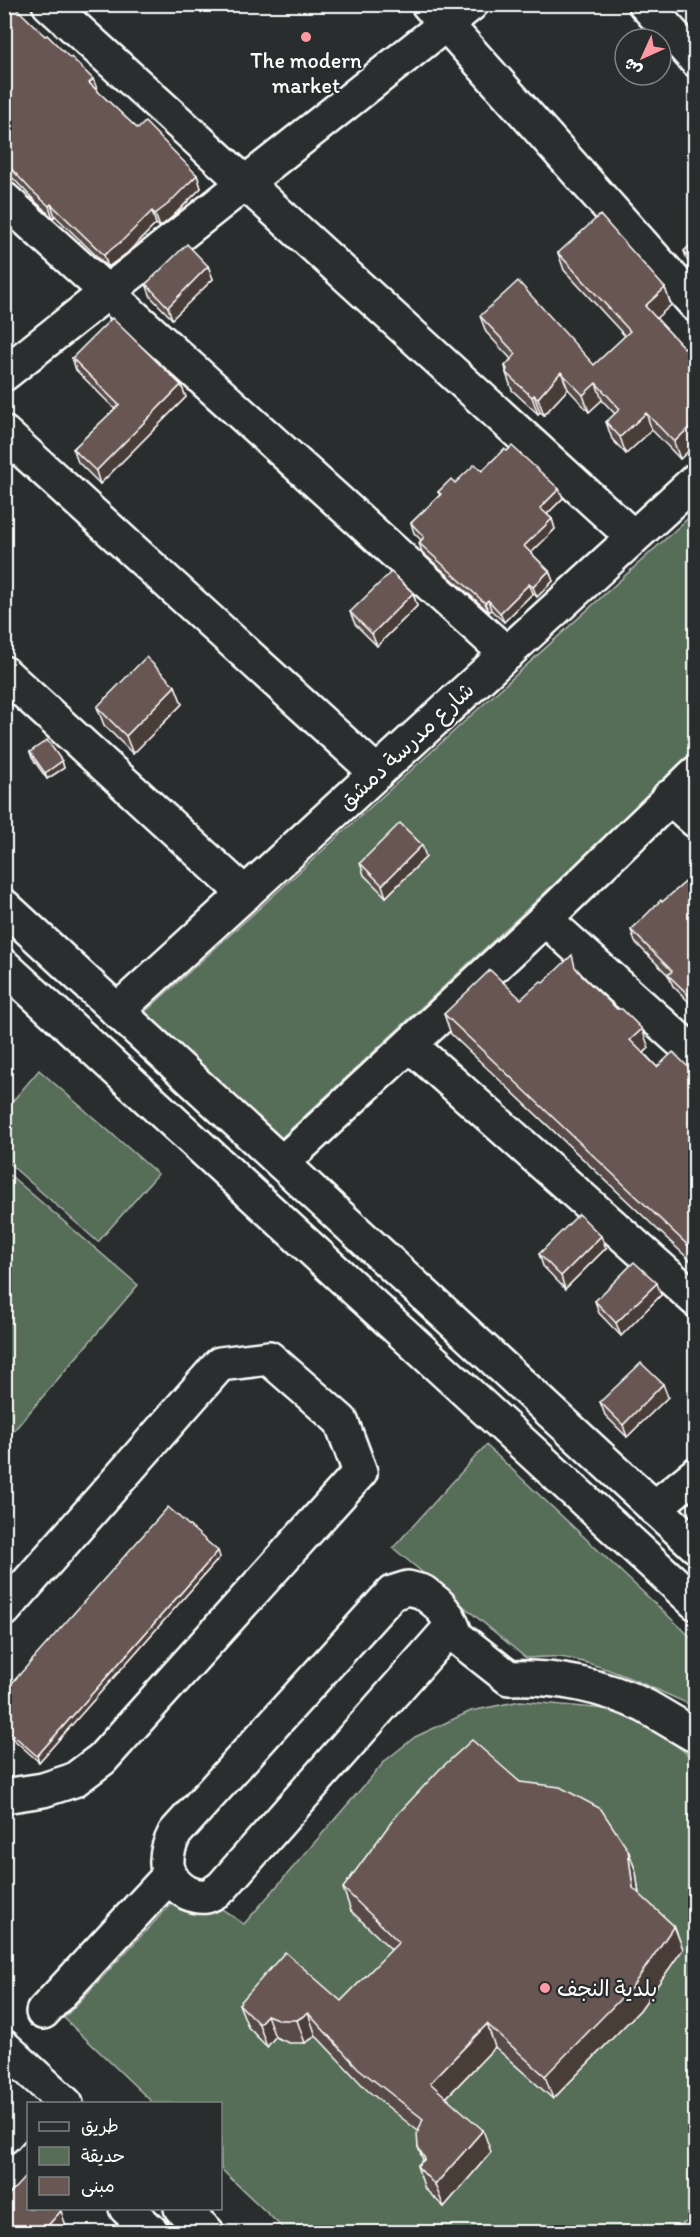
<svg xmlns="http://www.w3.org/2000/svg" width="700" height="2237" viewBox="0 0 700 2237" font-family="Itim,'Playpen Sans Arabic',sans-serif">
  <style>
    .green { fill: #576d58; stroke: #abb6ac; stroke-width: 1.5 }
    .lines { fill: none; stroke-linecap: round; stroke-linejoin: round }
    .minor-casing { stroke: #fff; stroke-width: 38 }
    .minor { stroke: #2a2d2e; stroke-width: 33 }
    .wall { fill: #594b47; stroke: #fff; stroke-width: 1.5 }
    .shaded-wall { fill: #493d39; stroke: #fff; stroke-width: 1.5 }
    .building { fill: #685752; stroke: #fff; stroke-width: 1.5 }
    .poi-dot { fill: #ff9aa2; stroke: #2a2d2e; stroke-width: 2 }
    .labels { text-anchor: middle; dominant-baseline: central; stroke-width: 4.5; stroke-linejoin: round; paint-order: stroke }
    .poi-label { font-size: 22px; fill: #fff; stroke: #2a2d2e }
    .street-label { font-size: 22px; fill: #fff; stroke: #2a2d2e }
  </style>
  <rect width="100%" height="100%" fill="#2a2d2e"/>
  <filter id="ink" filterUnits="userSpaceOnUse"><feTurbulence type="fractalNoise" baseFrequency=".0167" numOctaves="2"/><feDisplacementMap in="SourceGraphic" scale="12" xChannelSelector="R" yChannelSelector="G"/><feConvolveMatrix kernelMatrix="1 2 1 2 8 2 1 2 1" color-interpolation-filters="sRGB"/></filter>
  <g filter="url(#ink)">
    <!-- green -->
    <g class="green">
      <path d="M695,512V753L281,1138L145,1012Z"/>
      <path d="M39,1070L158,1174L98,1242L5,1160V1110Z"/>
      <path d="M5,1171L138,1285L5,1441Z"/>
      <path d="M486,1445L695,1641V1707C657,1690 601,1662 559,1657C548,1656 537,1658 526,1658L393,1548Z"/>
      <path d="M520,1701L616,1710L669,1740L695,1760V2218L665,2232H287L221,2169L220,2104L153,2103L64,2018L171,1904L219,1907L244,1924L386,1760L415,1737L471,1711Z"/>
    </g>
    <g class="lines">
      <defs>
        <g id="minor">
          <path d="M49,4L633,537"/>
          <path d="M428,4L696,305"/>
          <path d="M645,4L696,60"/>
          <path d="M4,199L507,654"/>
          <path d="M4,374L471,4"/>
          <path d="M4,433L377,773"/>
          <path d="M4,673L245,894"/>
          <path d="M669,797L696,821"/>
          <path d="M4,906L696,1546"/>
          <path d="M545,919L696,1055"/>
          <path d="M4,966L696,1603"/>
          <path d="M117,1011L696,480"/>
          <path d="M410,1045L696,1300"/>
          <path d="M282,1163L545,919L696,773"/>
          <path d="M654,1508L696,1474"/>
          <path d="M4,1610L220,1364L269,1358L341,1421L360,1472L102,1759L74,1780L43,1790L4,1796"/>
          <path d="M452,1626L222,1887C218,1890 211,1895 206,1896C200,1897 193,1895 188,1893C162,1879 163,1856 175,1833L392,1593L408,1588L423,1592L438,1604L449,1618L457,1637L509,1678C554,1676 604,1686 645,1706C661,1715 677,1725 693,1734L696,1732"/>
          <path d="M43,2012L169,1876"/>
          <path d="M4,2047L66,2104"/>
          <path d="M4,2095L28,2117"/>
          <path d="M4,2137L25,2114"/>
          <path d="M126,2208L152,2232"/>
          <path d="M181,2208L207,2232"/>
        </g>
      </defs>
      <!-- minor casing -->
      <use href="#minor" class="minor-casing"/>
      <!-- minor -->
      <use href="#minor" class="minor"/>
    </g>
    <!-- wall -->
    <g class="wall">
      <path d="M4,4L138,129L197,175L201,188L172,217L160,227L156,224L127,253L108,267L55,216L53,218L36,202L4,169Z"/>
      <path d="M696,240V276L691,271L684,251Z"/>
      <path d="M558,253L665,288L671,305L656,318L684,348L696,354V444L680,459L652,430L626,454L612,439L606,422L615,414L602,400L589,412L568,389L544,415L540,412L538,414L512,390L506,373V371L505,366L511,359L486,332L480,316L594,365L625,336L564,270Z"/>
      <path d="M208,266L213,279L172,319L151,297L146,284Z"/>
      <path d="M72,358L181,385L186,397L100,484L78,462L73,449L115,409L76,370Z"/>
      <path d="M507,451L559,489L563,498L547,514L552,519L555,529L531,553L549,571L553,581L537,597L533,593L504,622L491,610L489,612L422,552L419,543L421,540L414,533L411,523L440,495L438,492L455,483L482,471Z"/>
      <path d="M413,593L417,606L377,646L355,624L350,612Z"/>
      <path d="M175,686L182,704L133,754L104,725L97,707Z"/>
      <path d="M30,752L62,761L64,768L47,779L32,758Z"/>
      <path d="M426,857L386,897L364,875L360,863Z"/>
      <path d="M696,873V1009L673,986L668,975L635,942L631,930Z"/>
      <path d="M576,968L649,1048L644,1053L657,1067L696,1075V1266L451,1034L444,1014L521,999Z"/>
      <path d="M606,1248L565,1289L543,1266L539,1254Z"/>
      <path d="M661,1295L621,1336L599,1313L595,1301Z"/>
      <path d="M668,1397L627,1437L605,1415L600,1402Z"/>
      <path d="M220,1557L39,1762L4,1731V1692Z"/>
      <path d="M520,1782L628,1850L636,1872L639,1894L674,1926L683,1949L640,2010L553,2099L495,2047L446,2098L491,2152L444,2207L425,2189L417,2166L423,2160L418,2147V2131L367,2090L316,2036L305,2043H289L275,2037L267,2047L248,2027L239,2004L341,2001L392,1950L351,1911L343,1888Z"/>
    </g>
    <!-- shaded-wall -->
    <g class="shaded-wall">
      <path d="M93,79L98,91L89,83Z"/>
      <path d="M197,175L201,188L172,217L160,227L155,214Z"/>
      <path d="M51,204L55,216L53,218L49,206Z"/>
      <path d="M152,211L156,224L127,253L108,267L104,255Z"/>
      <path d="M208,266L213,279L172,319L168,307Z"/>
      <path d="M665,288L671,305L651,323L645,306Z"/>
      <path d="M561,372L568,389L544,415L538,398Z"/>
      <path d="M596,383L602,400L589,412L583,395Z"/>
      <path d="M181,385L186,397L100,484L96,471Z"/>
      <path d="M534,395L540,412L538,414L532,397Z"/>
      <path d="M646,413L652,430L626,454L620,437Z"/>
      <path d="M696,421V444L680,459L674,442Z"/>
      <path d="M559,489L563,498L544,517L540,508Z"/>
      <path d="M552,519L555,529L528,556L524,546Z"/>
      <path d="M549,571L553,581L537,597L533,587Z"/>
      <path d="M529,584L533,593L504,622L500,613Z"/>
      <path d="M413,593L417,606L377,646L372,634Z"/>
      <path d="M488,600L491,610L489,612L485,603Z"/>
      <path d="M175,686L182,704L133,754L126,736Z"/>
      <path d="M62,761L64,768L47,779L45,773Z"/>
      <path d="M422,845L426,857L386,897L382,885Z"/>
      <path d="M642,1029L649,1048L637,1059L630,1040Z"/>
      <path d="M601,1236L606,1248L565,1289L561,1276Z"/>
      <path d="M657,1283L661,1295L621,1336L616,1323Z"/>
      <path d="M663,1384L668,1397L627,1437L623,1425Z"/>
      <path d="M218,1551L220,1557L39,1762L37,1756Z"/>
      <path d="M628,1850L636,1872L641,1911L633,1888Z"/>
      <path d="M674,1926L683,1949L640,2010L553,2099L545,2076Z"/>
      <path d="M308,2013L316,2036L305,2043L297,2020Z"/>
      <path d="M267,2015L275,2037L267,2047L259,2024Z"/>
      <path d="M487,2024L495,2047L438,2106L430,2083Z"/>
      <path d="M483,2130L491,2152L444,2207L435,2185Z"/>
      <path d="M61,2211L66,2226L60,2232H42Z"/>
    </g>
    <!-- building -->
    <g class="building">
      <path d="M4,4H12L45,36L47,35L70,58L71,57L93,79L89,83L138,129L145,122L197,175L167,205L155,214L152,211L123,240L104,255L51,204L49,206L31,190L4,161Z"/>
      <path d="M600,215L665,288L645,306L684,348L687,345L696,354V421L674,442L646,413L620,437L606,422L620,409L596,383L583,395L561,372L538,398L534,395L532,397L506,373L507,369L505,366L516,354L480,316L518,281L594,365L630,331L558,253Z"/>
      <path d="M696,240V265L684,251Z"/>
      <path d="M187,244L208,266L168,307L146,284Z"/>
      <path d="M112,318L181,385L96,471L73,449L119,405L72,358Z"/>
      <path d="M512,446L559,489L540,508L552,519L524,546L549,571L533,587L529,584L500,613L488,600L485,603L419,543L424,537L411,523L441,494L438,492L451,479L455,483L475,464L482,471L504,449L507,451Z"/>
      <path d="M391,572L413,593L372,634L350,612Z"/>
      <path d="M146,657L175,686L126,736L97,707Z"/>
      <path d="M47,740L62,761L45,773L30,752Z"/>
      <path d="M400,823L422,845L382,885L360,863Z"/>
      <path d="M696,873V1002L668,975L672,971L631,930L661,900L662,902Z"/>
      <path d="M572,955L575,967L584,978L617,1009H622L642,1029L630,1040L657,1067L673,1052L696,1075V1253L444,1014L490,970L521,999L541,981L543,983Z"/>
      <path d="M579,1214L601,1236L561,1276L539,1254Z"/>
      <path d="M634,1262L657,1283L616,1323L595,1301Z"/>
      <path d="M641,1363L663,1384L623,1425L600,1402Z"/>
      <path d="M168,1507L218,1551L37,1756L4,1727V1692Z"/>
      <path d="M472,1740L520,1782L560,1787L601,1809L628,1850L633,1888L674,1926L632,1987L545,2076L487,2024L430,2083L483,2130L435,2185L417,2166L425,2159L418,2147L417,2134L423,2119L358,2068L308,2013L297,2020H280L267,2015L259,2024L239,2004L285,1952L341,2001L399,1942L343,1888L395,1817L440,1769Z"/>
      <path d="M24,2178L28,2182V2208H58L61,2211L42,2232H4V2200Z"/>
    </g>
  </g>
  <!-- markers -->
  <g class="poi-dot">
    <circle cx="306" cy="37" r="6"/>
    <circle cx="545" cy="1988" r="6"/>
  </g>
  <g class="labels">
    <!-- poi labels -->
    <g class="poi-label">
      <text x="306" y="60">The modern<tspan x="306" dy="25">market</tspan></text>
      <text x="557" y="1988" text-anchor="start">بلدية النجف</text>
    </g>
    <!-- street labels -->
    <g class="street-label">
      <text transform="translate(406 746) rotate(-43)">شارع مدرسة دمشق</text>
    </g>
  </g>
  <!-- margin -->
  <rect width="700" height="2237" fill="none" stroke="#2a2d2e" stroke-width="24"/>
  <rect x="12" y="12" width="676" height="2213" fill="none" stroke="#fff" stroke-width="2" filter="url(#ink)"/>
  <!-- legend -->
  <rect x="27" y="2102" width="195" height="108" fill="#2a2d2e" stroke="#7f8182" stroke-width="1.5"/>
  <rect x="39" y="2122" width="30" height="9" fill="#2a2d2e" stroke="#7f8182" stroke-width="1.5"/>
  <text x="81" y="2132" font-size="18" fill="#ffffff">طريق</text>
  <rect x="39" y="2147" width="30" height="18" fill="#576d58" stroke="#7f8182" stroke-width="1.5"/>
  <text x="81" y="2162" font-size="18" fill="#ffffff">حديقة</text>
  <rect x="39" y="2177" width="30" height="18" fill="#685752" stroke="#7f8182" stroke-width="1.5"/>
  <text x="81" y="2192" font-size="18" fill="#ffffff">مبنى</text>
  <!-- north arrow -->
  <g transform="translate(643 57) rotate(225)"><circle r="28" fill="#2a2d2e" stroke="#7f8182" stroke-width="1.5"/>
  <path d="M0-4.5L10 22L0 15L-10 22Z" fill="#ff9aa2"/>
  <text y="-9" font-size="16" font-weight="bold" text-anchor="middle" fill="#ffffff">ش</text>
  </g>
</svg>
